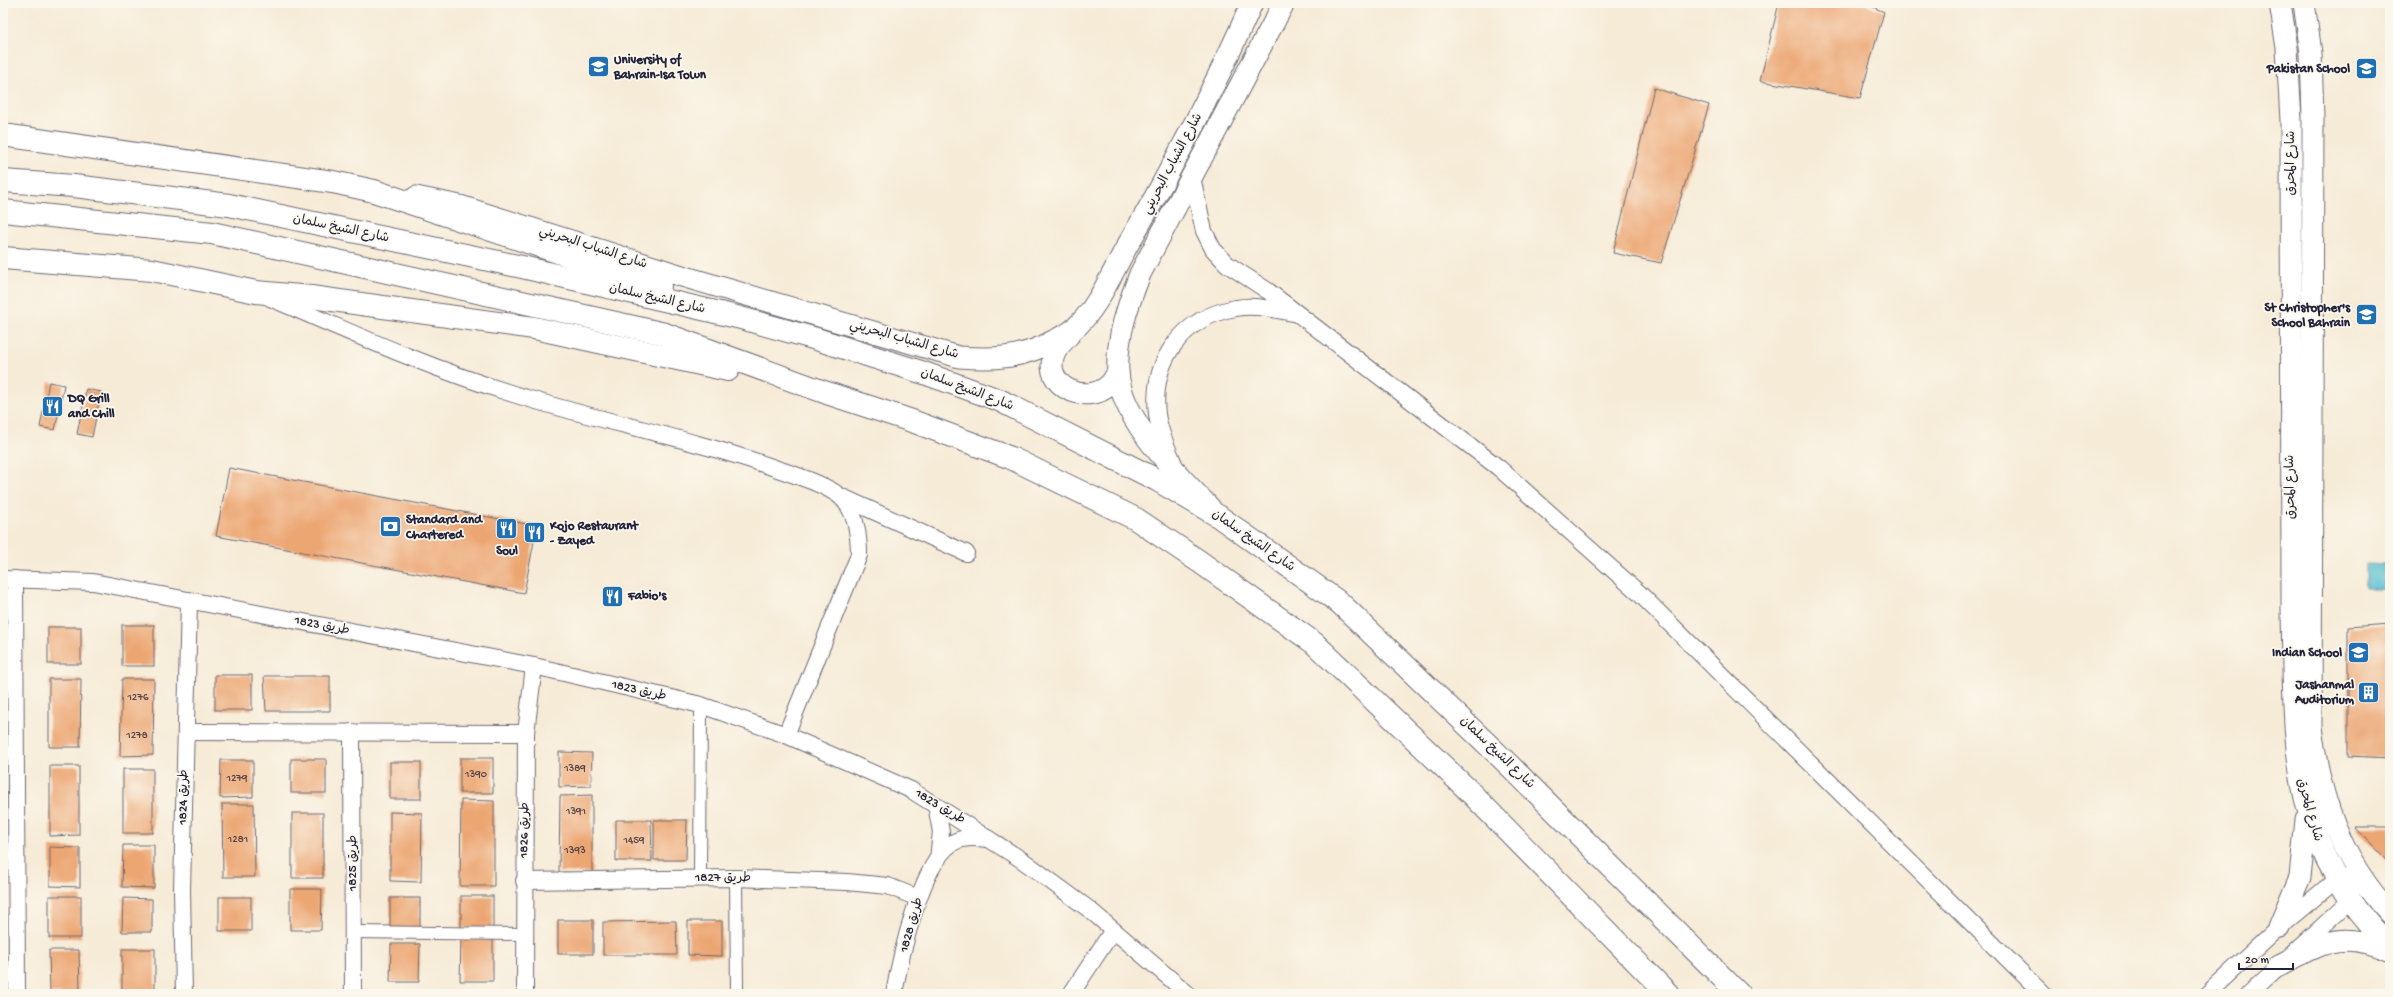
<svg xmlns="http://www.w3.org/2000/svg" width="2393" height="997" viewBox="0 0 2393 997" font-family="'Gochi Hand','Playpen Sans Arabic',sans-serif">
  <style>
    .water { fill: #54bed0; stroke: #3b7086 }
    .building { fill: #eca672 }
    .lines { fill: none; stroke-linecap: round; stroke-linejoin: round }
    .pedestrian-casing { stroke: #6c6872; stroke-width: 14 }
    .minor-casing { stroke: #6c6872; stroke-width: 18 }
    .tertiary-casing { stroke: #6c6872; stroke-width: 23 }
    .primary-casing { stroke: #6c6872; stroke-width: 24 }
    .pedestrian { stroke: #fff; stroke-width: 12 }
    .minor { stroke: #fff; stroke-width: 16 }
    .tertiary { stroke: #fff; stroke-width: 21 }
    .primary { stroke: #fff; stroke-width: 22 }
    .labels { text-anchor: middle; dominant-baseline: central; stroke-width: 3.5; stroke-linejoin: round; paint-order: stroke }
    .number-label { font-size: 11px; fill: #544349 }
    .poi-label { font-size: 13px; font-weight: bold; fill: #22223b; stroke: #fbf7ec; text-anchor: start }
    .street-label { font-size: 13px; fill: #22223b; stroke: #fbf7ec }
  </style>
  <rect width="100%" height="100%" fill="#fbf7ec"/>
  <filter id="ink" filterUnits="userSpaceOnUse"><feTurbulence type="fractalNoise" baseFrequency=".025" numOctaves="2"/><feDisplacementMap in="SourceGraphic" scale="8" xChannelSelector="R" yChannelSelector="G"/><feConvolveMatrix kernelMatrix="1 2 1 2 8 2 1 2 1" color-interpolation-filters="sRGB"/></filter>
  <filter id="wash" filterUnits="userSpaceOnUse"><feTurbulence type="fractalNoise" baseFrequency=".012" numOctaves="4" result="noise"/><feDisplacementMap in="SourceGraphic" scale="16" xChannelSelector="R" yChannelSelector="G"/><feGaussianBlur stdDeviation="0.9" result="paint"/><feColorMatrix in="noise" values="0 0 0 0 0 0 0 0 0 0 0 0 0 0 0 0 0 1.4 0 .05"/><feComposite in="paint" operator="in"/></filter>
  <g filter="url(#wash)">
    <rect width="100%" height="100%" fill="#f6ebd7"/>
    <!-- water -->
    <path class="water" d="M2366,564L2390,565V588H2366Z"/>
    <g id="blocks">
      <!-- building -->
      <g class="building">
        <path d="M1779,3H1864L1884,12L1860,98L1760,81Z"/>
        <path d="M1654,88L1709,105L1661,263L1613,253Z"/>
        <path d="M49,382L64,385L55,430L40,427Z"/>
        <path d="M86,389L101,392L92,437L77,434Z"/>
        <path d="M229,468L537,526L524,593L216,536Z"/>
        <path d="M2390,624V758L2348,756V627Z"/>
        <rect x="122" y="625" width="32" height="41"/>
        <rect x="48" y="627" width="33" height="37"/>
        <rect x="215" y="675" width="37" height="35"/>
        <path d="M264,676H330V711H266Z"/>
        <path d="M49,679H81L80,747H49Z"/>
        <path d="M122,679H154L153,755L120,756Z"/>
        <path d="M559,752L592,753L591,786L559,787Z"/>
        <rect x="460" y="758" width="33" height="35"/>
        <rect x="291" y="759" width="35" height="34"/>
        <path d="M221,760H253V797L220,798Z"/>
        <rect x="390" y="762" width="31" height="37"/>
        <path d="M50,766H79V835L50,836Z"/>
        <rect x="123" y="769" width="30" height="64"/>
        <path d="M592,795V873L559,872L560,796Z"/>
        <path d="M461,800L494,801V886H460Z"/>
        <path d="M222,804H254L255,877H223Z"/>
        <path d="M390,812L422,813L421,882L390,881Z"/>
        <rect x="292" y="813" width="31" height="65"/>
        <path d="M616,820H651L652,861H616Z"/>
        <path d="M654,820H687L686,860H654Z"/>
        <path d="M2355,827H2390V863Z"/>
        <path d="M123,845H154V888L122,887Z"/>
        <path d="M50,847L80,848V887L50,886Z"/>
        <path d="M290,889H322L321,930H290Z"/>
        <rect x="49" y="896" width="32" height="42"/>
        <rect x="461" y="896" width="32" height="32"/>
        <rect x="219" y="897" width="32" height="34"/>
        <path d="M123,898L152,899V932H122Z"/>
        <rect x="390" y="898" width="30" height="32"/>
        <rect x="558" y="920" width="35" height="34"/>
        <path d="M676,921L677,955H603V922Z"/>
        <path d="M688,921H722V956L688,955Z"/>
        <path d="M461,939L493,940V981H460Z"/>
        <path d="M391,944H420L419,982H390Z"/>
        <rect x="122" y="949" width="33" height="45"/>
        <path d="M49,950H79L80,994H50Z"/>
        <rect x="390" y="992" width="30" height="2"/>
        <rect x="604" y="992" width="71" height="2"/>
      </g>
    </g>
  </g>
  <g filter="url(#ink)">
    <use href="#blocks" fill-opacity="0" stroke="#6c6872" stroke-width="1"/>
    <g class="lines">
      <defs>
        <g id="pedestrian">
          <path d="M700,878L701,705"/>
          <path d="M736,878L737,994"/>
          <path d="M353,932L524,934"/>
        </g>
        <g id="minor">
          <path d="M1192,177L1204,231L1213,249L1227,264L1268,291L1499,468L1639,593L2043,994"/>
          <path d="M270,298C348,331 426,367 507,392C593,420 683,436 769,466C791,474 817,481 837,494C856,507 859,535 859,555L786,735"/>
          <path d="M1175,466C1168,450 1159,431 1157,414C1151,360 1183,317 1236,308C1255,304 1275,310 1294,313"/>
          <path d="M840,496L966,553"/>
          <path d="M3,579L93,582L534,666L701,705L786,735L911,790L1022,860L1090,910L1188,994"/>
          <path d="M15,579L17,994"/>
          <path d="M186,732L526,733"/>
          <path d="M352,732L353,994"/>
          <path d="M936,805L941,832L938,859"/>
          <path d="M524,881L736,878L847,882L888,886L918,898"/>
          <path d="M184,994L182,890L189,600"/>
          <path d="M525,994L526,733L534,666"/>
          <path d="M894,994C900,959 921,864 951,844C962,836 976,838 989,839"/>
          <path d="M1071,994L1113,930"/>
          <path d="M2207,994L2279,927L2337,879L2350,877"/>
          <path d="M2249,994L2351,900L2354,889"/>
        </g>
        <g id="tertiary">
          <path d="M2280,3L2287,48L2291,121L2292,609C2295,745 2286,842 2390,946"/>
          <path d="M2304,3L2311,53L2313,119L2311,727C2320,799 2340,859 2390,913"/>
          <path d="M416,197L460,206L682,276L959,357C994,360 1024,358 1055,340C1061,337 1069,334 1074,329C1097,309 1111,275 1126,248C1172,169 1215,87 1252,3"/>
          <path d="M1069,335C1064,341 1056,348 1054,355C1042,387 1088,406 1109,385C1113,382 1115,376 1118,372"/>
          <path d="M1210,508C1178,474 1121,421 1118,372C1116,338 1128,305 1140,274L1284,3"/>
          <path d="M2279,927L2300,877L2306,820"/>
          <path d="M2278,966C2322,944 2340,929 2390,951"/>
        </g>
        <g id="primary">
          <path d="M3,135L333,182L374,191L660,286"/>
          <path d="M3,181L74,186L229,205L522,267L737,317L813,338L924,373L999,400L1157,480L1218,516L1340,603L1510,766L1739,994"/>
          <path d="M3,211L212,233L665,334L827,393L912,421L1011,458L1136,519L1200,562L1314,643L1465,787L1668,994"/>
          <path d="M3,258L152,270L256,292L311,297L534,328L728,370"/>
        </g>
      </defs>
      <!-- pedestrian casing -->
      <use href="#pedestrian" class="pedestrian-casing"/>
      <!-- minor casing -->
      <use href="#minor" class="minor-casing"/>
      <!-- tertiary casing -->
      <use href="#tertiary" class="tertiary-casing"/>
      <!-- primary casing -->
      <use href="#primary" class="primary-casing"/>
      <!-- pedestrian -->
      <use href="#pedestrian" class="pedestrian"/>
      <!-- minor -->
      <use href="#minor" class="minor"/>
      <!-- tertiary -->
      <use href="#tertiary" class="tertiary"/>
      <!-- primary -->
      <use href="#primary" class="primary"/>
    </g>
  </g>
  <!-- icons -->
  <defs>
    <symbol id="school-square" viewBox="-11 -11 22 22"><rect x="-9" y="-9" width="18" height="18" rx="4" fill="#1f6fb2" stroke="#fbf7ec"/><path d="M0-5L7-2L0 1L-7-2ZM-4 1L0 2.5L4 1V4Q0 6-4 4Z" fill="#fff"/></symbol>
    <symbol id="restaurant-square" viewBox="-11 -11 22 22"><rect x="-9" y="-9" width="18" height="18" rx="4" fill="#1f6fb2" stroke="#fbf7ec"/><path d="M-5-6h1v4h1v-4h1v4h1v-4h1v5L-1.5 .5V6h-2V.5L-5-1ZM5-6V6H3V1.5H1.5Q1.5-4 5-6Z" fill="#fff"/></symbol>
    <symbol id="bank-square" viewBox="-11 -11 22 22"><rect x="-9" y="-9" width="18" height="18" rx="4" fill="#1f6fb2" stroke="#fbf7ec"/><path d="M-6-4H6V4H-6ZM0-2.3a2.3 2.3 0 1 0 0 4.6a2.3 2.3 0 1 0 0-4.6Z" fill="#fff"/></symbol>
    <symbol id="building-square" viewBox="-11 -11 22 22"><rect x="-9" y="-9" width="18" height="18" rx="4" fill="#1f6fb2" stroke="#fbf7ec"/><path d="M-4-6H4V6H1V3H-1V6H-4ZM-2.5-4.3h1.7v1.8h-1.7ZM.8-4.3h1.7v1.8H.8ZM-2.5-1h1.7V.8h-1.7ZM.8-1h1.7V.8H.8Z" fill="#fff"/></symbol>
  </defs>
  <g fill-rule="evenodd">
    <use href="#school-square" x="586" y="54" width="25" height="25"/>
    <use href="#school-square" x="2354" y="56" width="25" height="25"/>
    <use href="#school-square" x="2354" y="302" width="25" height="25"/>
    <use href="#restaurant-square" x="40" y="394" width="25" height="25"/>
    <use href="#bank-square" x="378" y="514" width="25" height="25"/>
    <use href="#restaurant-square" x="494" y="516" width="25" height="25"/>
    <use href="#restaurant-square" x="522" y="520" width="25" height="25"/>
    <use href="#restaurant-square" x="600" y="584" width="25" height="25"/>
    <use href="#school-square" x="2346" y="640" width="25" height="25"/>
    <use href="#building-square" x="2356" y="680" width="25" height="25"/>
  </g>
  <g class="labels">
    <!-- number labels -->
    <g class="number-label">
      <text x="138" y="698">1276</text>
      <text x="137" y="736">1278</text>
      <text x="575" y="769">1389</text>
      <text x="476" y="775">1390</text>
      <text x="237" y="779">1279</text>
      <text x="576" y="812">1391</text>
      <text x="238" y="840">1281</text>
      <text x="634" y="841">1459</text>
      <text x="575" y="851">1393</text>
    </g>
    <!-- poi labels -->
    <g class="poi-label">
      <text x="614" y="60">University of<tspan x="614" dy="15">Bahrain-Isa Town</tspan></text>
      <text x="2350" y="69" text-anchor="end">Pakistan School</text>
      <text x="2350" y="308" text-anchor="end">St Christopher's<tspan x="2350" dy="15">School Bahrain</tspan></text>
      <text x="68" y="399">DQ Grill<tspan x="68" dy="15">and Chill</tspan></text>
      <text x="406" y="520">Standard and<tspan x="406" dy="15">Chartered</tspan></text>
      <text x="550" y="526">Kojo Restaurant<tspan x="550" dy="15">- Zayed</tspan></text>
      <text x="507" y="551" text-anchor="middle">Soul</text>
      <text x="628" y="596">Fabio's</text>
      <text x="2342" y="653" text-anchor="end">Indian School</text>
      <text x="2354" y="685" text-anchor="end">Jashanmal<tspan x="2354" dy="15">Auditorium</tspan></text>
    </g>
    <!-- street labels -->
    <g class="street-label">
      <text transform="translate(2291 163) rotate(-90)">شارع المحرق</text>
      <text transform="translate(1173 164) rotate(-62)">شارع الشباب البحريني</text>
      <text transform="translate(341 229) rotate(12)">شارع الشيخ سلمان</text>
      <text transform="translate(593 248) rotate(18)">شارع الشباب البحريني</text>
      <text transform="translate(657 299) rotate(13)">شارع الشيخ سلمان</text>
      <text transform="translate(904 340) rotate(16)">شارع الشباب البحريني</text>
      <text transform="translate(967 390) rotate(21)">شارع الشيخ سلمان</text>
      <text transform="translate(2291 487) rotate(-91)">شارع المحرق</text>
      <text transform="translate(1253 541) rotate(35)">شارع الشيخ سلمان</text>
      <text transform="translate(322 626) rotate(11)">طريق 1823</text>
      <text transform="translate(639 691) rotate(13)">طريق 1823</text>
      <text transform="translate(1497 753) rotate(44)">شارع الشيخ سلمان</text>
      <text transform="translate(184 797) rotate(-89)">طريق 1824</text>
      <text transform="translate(940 807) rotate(31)">طريق 1823</text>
      <text transform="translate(2309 810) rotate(74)">شارع المحرق</text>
      <text transform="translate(525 830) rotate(-89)">طريق 1826</text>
      <text transform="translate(353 863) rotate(-90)">طريق 1825</text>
      <text x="723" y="878">طريق 1827</text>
      <text transform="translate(912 925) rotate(-74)">طريق 1828</text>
    </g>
  </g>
  <!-- margin -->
  <rect width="2393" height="997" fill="none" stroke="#fbf7ec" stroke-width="16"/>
  <!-- scale -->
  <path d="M2239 963v6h54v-6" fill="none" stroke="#22223b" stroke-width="2"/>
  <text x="2245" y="963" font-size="12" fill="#22223b" stroke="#fbf7ec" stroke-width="3" paint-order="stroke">20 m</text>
</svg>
